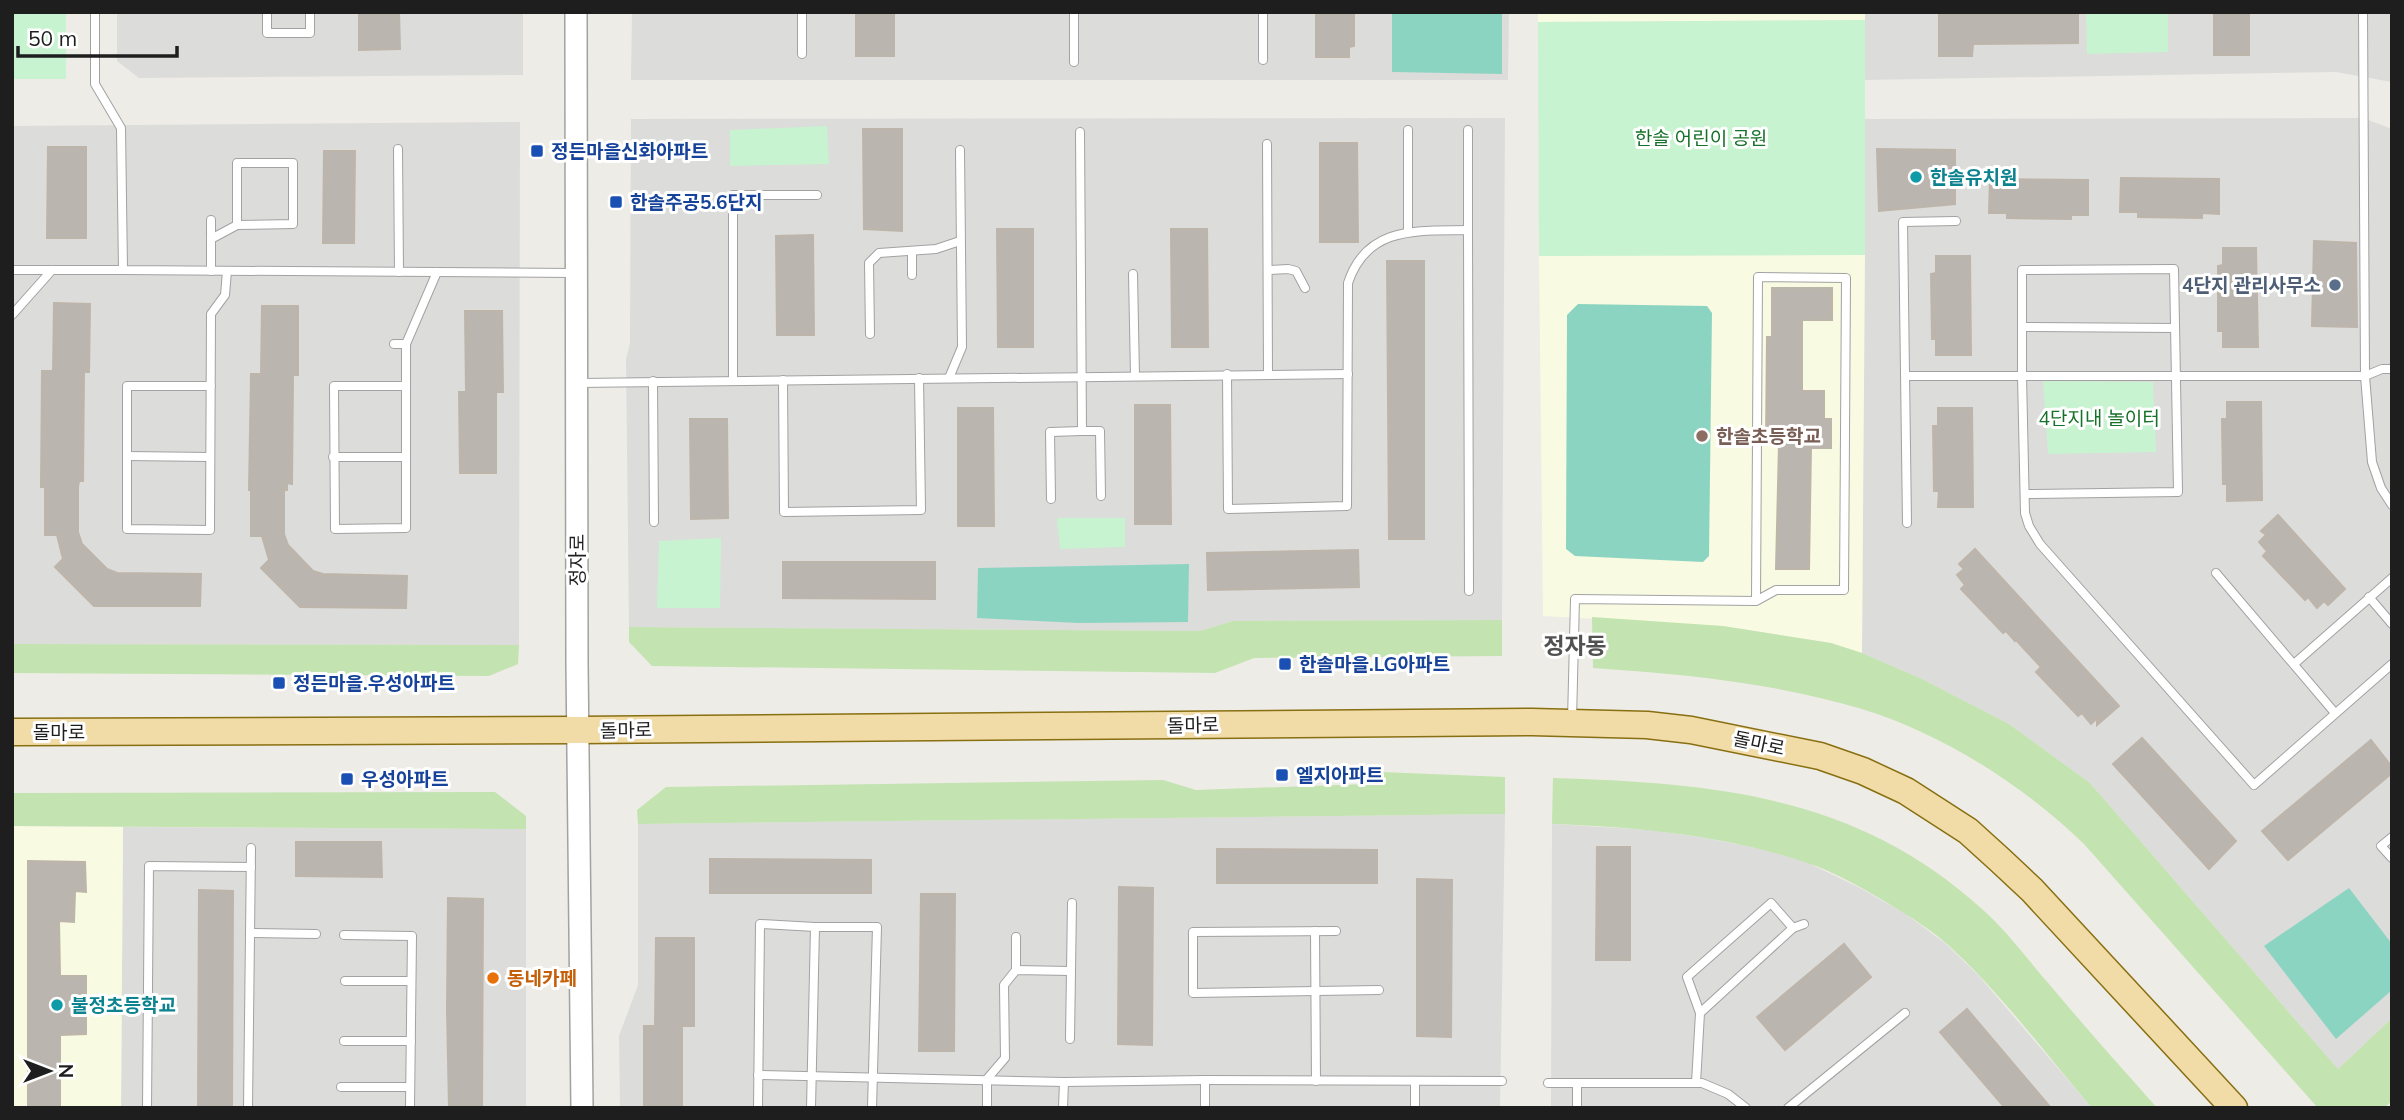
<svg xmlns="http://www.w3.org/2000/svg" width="2404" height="1120" viewBox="0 0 2404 1120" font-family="Mulish,'Noto Sans KR',sans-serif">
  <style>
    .residential { fill: #dcdcdb }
    .education { fill: #f8fbe1 }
    .grass { fill: #c3e3b1 }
    .park { fill: #c7f3d0 }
    .pitch { fill: #8cd4c2 }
    .building { fill: #bbb5af; stroke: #beb5aa; stroke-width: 2 }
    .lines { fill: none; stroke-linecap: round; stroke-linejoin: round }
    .service-casing { stroke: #a2a2a2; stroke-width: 10 }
    .tertiary-casing { stroke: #a2a2a2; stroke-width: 24 }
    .primary-casing { stroke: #886f11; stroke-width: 29 }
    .service { stroke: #fff; stroke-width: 8 }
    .tertiary { stroke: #fff; stroke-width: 21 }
    .primary { stroke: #f1dba7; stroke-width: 26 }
    .transit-dot { fill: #1a4fb4; stroke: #fff; stroke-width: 2.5 }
    .culture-dot { fill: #0f9aa8; stroke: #fff; stroke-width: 2.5 }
    .service-dot { fill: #5c6f8a; stroke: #fff; stroke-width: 2.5 }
    .education-dot { fill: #8d6e63; stroke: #fff; stroke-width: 2.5 }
    .food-dot { fill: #e8710a; stroke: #fff; stroke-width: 2.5 }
    .labels { text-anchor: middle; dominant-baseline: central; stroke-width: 6; stroke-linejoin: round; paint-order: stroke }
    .park-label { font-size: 19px; fill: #18712a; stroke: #fff }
    .transit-label { font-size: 19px; font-weight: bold; fill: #164399; stroke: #fff; text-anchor: start }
    .culture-label { font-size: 19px; font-weight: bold; fill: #0d838f; stroke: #fff; text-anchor: start }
    .service-label { font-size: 19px; font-weight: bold; fill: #4e5e75; stroke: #fff; text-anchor: end }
    .education-label { font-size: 19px; font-weight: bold; fill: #785e54; stroke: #fff; text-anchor: start }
    .street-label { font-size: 19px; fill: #1e1e1e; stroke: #fff }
    .food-label { font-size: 19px; font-weight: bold; fill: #c56008; stroke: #fff; text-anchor: start }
    .quarter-label { font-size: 23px; font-weight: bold; fill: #515151; stroke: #fff }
  </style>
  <rect width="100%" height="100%" fill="#eeece6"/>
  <!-- residential -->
  <g class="residential">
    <path d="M117,12H523V75L139,78L117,61Z"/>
    <path d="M632,12H1509L1508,80H631Z"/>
    <path d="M1865,12H2392V82L2336,72L1864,80Z"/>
    <path d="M1505,118L1502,620L1233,621L1200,631L629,627L626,359L630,343L631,119Z"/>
    <path d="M2363,118L2392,129V1018L2338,1069L2090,783L2009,724L1922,679L1862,653L1864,119Z"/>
    <path d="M520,122L519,645L12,644V126Z"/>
    <path d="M1505,814L1500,1108H620L619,1036L638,985V824Z"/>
    <path d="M1552,824L1649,830L1700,837L1761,849L1806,862L1860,888L1904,913L1945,943L1979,976L2092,1108H1551Z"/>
    <path d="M123,827L526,829V1108H121Z"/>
  </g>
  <!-- education -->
  <g class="education">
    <path d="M1538,12H1865V20L1538,22Z"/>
    <path d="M1865,255L1862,653L1831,643L1723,626L1543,616L1539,256Z"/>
    <path d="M12,826L123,827L121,1108H12Z"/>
  </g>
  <!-- grass -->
  <g class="grass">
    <path d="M1592,617L1723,626L1831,643L1862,653L1922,679L2009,724L2090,783L2338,1069L2392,1018V1101L2384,1108H2318L2084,844C2023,785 1943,734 1862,709C1775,683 1684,674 1593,668Z"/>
    <path d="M1502,620V656L1254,658L1215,673L652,666L629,642V627L1200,631L1233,621Z"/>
    <path d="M12,644L519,645L518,664L489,676L12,673Z"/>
    <path d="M1381,772L1505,777V814L638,824L637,810L666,787L1163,780L1196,790L1367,784Z"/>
    <path d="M1553,778C1714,783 1857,795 1982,909C2007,931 2027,959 2049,984C2084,1026 2121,1067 2157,1108H2092C2045,1053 2001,993 1947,944C1931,930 1912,918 1894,907C1866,890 1836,872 1804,862C1723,835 1637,827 1552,824Z"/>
    <path d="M495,792L526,816V829L12,826V793Z"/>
  </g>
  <!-- park -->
  <g class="park">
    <rect x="12" y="12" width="54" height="67"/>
    <path d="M2086,12H2168V52L2087,54Z"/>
    <path d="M1865,20V255L1539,256L1538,22Z"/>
    <path d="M827,126L829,164L730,166V130Z"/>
    <path d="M2043,381L2153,382L2156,452L2048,454Z"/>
    <path d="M1057,518H1125V547L1060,549Z"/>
    <path d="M721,538L720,608H657L659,541Z"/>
  </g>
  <!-- pitch -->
  <g class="pitch">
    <path d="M1392,12H1502V74L1392,72Z"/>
    <path d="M1578,304L1707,306L1712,313L1709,556L1703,562L1575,556L1566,549L1567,315Z"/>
    <path d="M1189,564L1188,622L1079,623L977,618L978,568Z"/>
    <path d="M2349,888L2392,944V990L2336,1039L2264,946Z"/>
  </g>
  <!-- building -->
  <g class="building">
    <path d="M359,12H399L400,49L359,50Z"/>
    <rect x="856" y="12" width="38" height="44"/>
    <path d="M1316,12H1354V46L1349,47V57H1316Z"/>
    <path d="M1939,12H2078V43L1973,44L1972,56H1939Z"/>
    <rect x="2214" y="12" width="35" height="43"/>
    <path d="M863,129H902V231L864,229Z"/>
    <path d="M1320,143H1357L1358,242H1320Z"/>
    <path d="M48,147H86V238H47Z"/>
    <path d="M1877,149L1955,150V204L1879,211Z"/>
    <path d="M324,151H355L354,243H323Z"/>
    <path d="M2121,178L2219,179V214L2202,213V218L2138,217V212H2120Z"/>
    <path d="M1990,179L2088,180V215H2071V219L2007,218V213H1989Z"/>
    <path d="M997,229H1033V347H998Z"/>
    <path d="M1171,229H1207L1208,347H1172Z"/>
    <path d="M813,235L814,335H777L776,236Z"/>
    <path d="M2314,241L2356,243L2357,327L2312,326Z"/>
    <path d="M2223,248H2256L2258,347H2223V331H2218V266L2223,265Z"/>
    <path d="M1936,256H1970L1971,355H1936V339H1932L1931,274L1936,273Z"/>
    <path d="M1387,261H1424V539H1389Z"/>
    <path d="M1772,288H1832V320H1802V391H1824V419H1831V448H1811L1809,569H1776L1779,444H1766L1767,337H1772Z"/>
    <path d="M54,303L90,304L89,372H84L83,481H79L78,487V532L82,544L107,569L117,573L201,574L200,606H94L55,567L63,559L57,535H45V487H41L42,371H53Z"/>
    <path d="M262,306H298V375H293L292,484L287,483V490H284V534L288,545L313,571L323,574L407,576L406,608L300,607L261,568L269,560L262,536H251V490H249L251,374H261Z"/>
    <path d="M465,311H502L503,392H496V473H460L459,392H466Z"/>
    <path d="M2227,402H2261L2262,500L2227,501V484H2223L2222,419H2227Z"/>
    <path d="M1135,405H1170L1171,524H1135Z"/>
    <path d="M958,408H993L994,526H958Z"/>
    <path d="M1938,408H1972L1973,507H1938L1939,491H1934L1933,426H1938Z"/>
    <path d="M690,419H727L728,518L691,519Z"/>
    <path d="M2278,515L2345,589L2328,605L2324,601L2317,608L2308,597L2305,600L2263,556L2267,551L2259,542L2266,535L2261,531Z"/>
    <path d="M1975,549L2119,706L2097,725V718L2091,724L2082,713L2078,716L2036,672L2041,667L2016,640L2015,641L2006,631L2003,633L1961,589L1965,585L1957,575L1964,569L1959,564Z"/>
    <path d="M1358,550L1359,587L1208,590L1207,553Z"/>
    <path d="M783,562H935V599L783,598Z"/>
    <path d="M2142,738L2236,841L2209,869L2113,764Z"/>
    <path d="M2371,740L2392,767V773L2288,860L2262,831Z"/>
    <path d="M296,842H381L382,877L296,876Z"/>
    <path d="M1597,847H1630V960H1596Z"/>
    <path d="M1217,849L1377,850V883H1217Z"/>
    <path d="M710,859L871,860V893H710Z"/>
    <path d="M28,861L85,862L86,892L75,891L74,922L59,921L60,976H86V1034L60,1035V1108H28Z"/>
    <path d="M1417,879L1452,880L1451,1037L1417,1036Z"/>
    <path d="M1119,887L1153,888L1152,1045L1118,1044Z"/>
    <path d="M199,890L233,891L232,1108H198Z"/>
    <path d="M921,894H955L954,1051H919Z"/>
    <path d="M448,898L483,899L482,1108H449L447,1010Z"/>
    <path d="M656,938H694V1026H682V1108H644V1026H655Z"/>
    <path d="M1844,944L1871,977L1785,1050L1757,1017Z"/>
    <path d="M1967,1009L2051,1108H2005L1940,1032Z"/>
  </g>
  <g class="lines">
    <defs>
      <g id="service">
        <path d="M95,12V84L121,128L123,270L575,273"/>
        <path d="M267,12V33H310V12"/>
        <path d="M1074,12V62"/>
        <path d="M2363,12L2365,376L2372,462L2381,488L2392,505"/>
        <path d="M802,54V12"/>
        <path d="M1263,60V12"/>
        <path d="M1408,130V231"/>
        <path d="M1468,130V230"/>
        <path d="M1080,132L1082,431H1100L1101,496"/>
        <path d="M1267,144L1268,374"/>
        <path d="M398,149L399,272"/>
        <path d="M211,220V271"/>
        <path d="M211,239L237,225L293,224V163H237V225"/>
        <path d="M912,252V275"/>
        <path d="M12,270H123"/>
        <path d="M1268,270L1288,269L1296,271L1305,288"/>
        <path d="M1133,274L1135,376"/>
        <path d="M12,315L52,270"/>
        <path d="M2022,327V270L2174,269L2178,492L2025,494"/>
        <path d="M870,334L869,263L879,253L936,249L960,241"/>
        <path d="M394,344H406"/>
        <path d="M2392,369H2382L2365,376H2022L2025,513L2029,526L2040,544L2254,785L2392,664"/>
        <path d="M1227,374L1228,509L1347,506L1348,283C1367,225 1419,231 1468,230L1469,591"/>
        <path d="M1906,376H2022V327L2175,328"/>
        <path d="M949,378L962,347L960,150"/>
        <path d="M783,380L784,512L921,510L919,378"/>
        <path d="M653,381L654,522"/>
        <path d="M733,381V195H817"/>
        <path d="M579,383L1348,374"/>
        <path d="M211,386H127V529L210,530L211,314L225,295L227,271"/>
        <path d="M406,386H334L335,529L406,528V344L437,272"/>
        <path d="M127,456L210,457"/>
        <path d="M333,457H406"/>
        <path d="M1051,499L1050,432L1082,431"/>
        <path d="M1907,523L1903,222L1956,221"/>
        <path d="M2216,573L2335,713"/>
        <path d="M2369,597L2392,624"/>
        <path d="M2294,664L2392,578"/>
        <path d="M1572,720L1575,599L1756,601L1776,590H1844L1846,278L1758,277L1756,601"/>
        <path d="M2392,837L2381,846L2392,858"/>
        <path d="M815,927H877L872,1108"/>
        <path d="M1793,928L1804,924"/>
        <path d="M1315,931L1316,1081"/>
        <path d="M1336,931L1193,932V993L1379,990"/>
        <path d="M250,933L316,934"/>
        <path d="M344,935L412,936L410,1108"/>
        <path d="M1016,937V970"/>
        <path d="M345,981H411"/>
        <path d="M1070,1039L1072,903"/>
        <path d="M344,1041H411"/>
        <path d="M758,1075L1064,1082L1205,1080L1502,1081"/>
        <path d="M1205,1080V1108"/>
        <path d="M1548,1083H1702L1728,1094L1746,1108"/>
        <path d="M1696,1083L1700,1013L1793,928L1771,903L1687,977L1700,1013"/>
        <path d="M341,1087H410"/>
        <path d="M147,1108L149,866L251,867"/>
        <path d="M248,1108L251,848"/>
        <path d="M758,1108L760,924L815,927L811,1108"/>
        <path d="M987,1108V1079L1005,1058L1004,985L1016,970L1070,971"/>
        <path d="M1063,1108L1064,1082"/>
        <path d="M1415,1108V1081"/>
        <path d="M1577,1108V1083"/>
        <path d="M1788,1108L1905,1013"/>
      </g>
      <path id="tertiary" d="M576,12L577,663L582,1108"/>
      <path id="primary" d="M12,732L578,730L1532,722L1647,725L1691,730L1820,756L1863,771L1906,791L1968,831L2000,860L2032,890L2234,1108"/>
    </defs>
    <!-- service casing -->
    <use href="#service" class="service-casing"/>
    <!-- tertiary casing -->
    <use href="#tertiary" class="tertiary-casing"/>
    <!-- primary casing -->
    <use href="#primary" class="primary-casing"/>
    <!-- service -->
    <use href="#service" class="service"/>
    <!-- tertiary -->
    <use href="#tertiary" class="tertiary"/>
    <!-- primary -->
    <use href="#primary" class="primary"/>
  </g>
  <!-- markers -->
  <g class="transit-dot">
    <rect x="530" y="144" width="14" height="14" rx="3.5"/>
    <rect x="609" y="195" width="14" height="14" rx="3.5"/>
    <rect x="1278" y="657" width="14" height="14" rx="3.5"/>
    <rect x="272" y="676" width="14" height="14" rx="3.5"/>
    <rect x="1275" y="768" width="14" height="14" rx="3.5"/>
    <rect x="340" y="772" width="14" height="14" rx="3.5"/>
  </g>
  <g class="culture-dot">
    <circle cx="1916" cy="177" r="7"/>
    <circle cx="57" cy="1005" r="7"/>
  </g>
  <circle class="service-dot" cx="2335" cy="285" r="7"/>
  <circle class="education-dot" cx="1702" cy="436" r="7"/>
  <circle class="food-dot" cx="493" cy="978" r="7"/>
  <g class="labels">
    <!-- park labels -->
    <g class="park-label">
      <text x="1701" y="138">한솔 어린이 공원</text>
      <text x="2099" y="418">4단지내 놀이터</text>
    </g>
    <!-- transit labels -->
    <g class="transit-label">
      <text x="551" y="151">정든마을신화아파트</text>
      <text x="630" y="202">한솔주공5.6단지</text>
      <text x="1299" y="664">한솔마을.LG아파트</text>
      <text x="293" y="683">정든마을.우성아파트</text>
      <text x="1296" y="775">엘지아파트</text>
      <text x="361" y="779">우성아파트</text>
    </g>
    <!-- culture labels -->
    <g class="culture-label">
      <text x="1930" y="177">한솔유치원</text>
      <text x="71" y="1005">불정초등학교</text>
    </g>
    <!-- service labels -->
    <g class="service-label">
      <text x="2321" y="285">4단지 관리사무소</text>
    </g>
    <!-- education labels -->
    <g class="education-label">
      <text x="1716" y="436">한솔초등학교</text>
    </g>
    <!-- street labels -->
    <g class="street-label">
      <text transform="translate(577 560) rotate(-90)">정자로</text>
      <text transform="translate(1193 725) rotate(-1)">돌마로</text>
      <text transform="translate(626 730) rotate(-1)">돌마로</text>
      <text x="59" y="732">돌마로</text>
      <text transform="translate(1759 743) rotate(12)">돌마로</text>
    </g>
    <!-- food labels -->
    <g class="food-label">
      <text x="507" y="978">동네카페</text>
    </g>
    <!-- quarter labels -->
    <g class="quarter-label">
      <text x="1575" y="645">정자동</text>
    </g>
  </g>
  <!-- border -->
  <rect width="2404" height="1120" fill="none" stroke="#1e1e1e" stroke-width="28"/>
  <!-- north arrow -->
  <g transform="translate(49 1071) rotate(90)" stroke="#ffffff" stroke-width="5" paint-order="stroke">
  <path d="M0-5L12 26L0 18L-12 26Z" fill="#1e1e1e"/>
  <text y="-10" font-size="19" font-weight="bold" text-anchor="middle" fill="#1e1e1e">N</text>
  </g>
  <!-- scale -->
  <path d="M18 46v10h159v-10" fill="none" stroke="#1e1e1e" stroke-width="3.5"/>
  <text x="28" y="46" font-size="21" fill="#1e1e1e" stroke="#ffffff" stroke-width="5" paint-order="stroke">50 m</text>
</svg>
